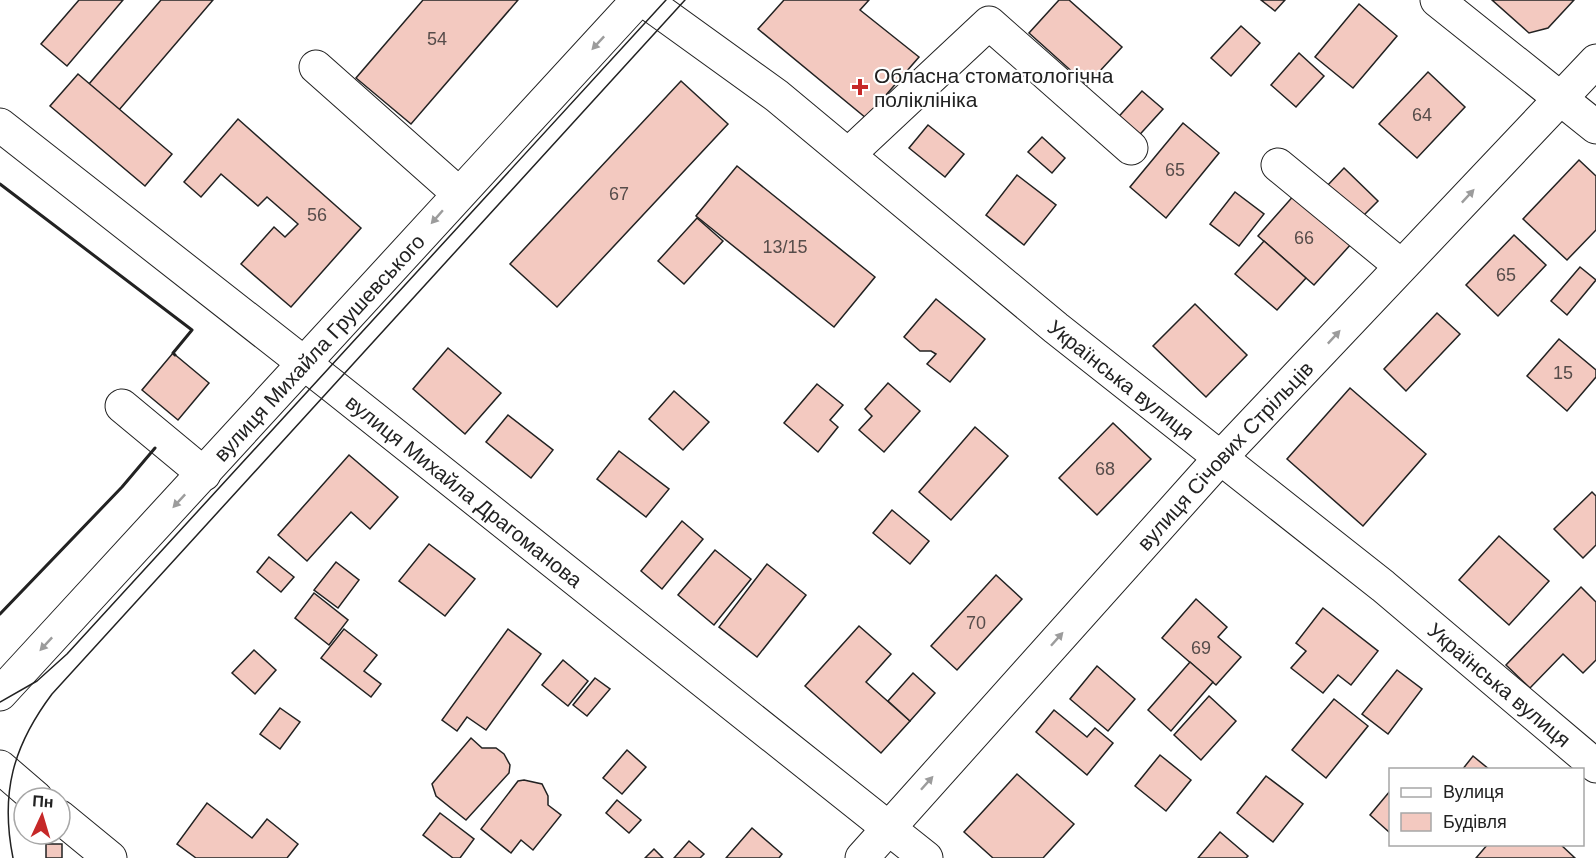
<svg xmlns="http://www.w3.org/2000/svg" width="1596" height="858" viewBox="0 0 1596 858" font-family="Arial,sans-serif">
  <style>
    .building { fill: #f3c9c0; stroke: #222; stroke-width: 1.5 }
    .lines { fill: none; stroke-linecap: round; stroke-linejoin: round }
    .minor-casing { stroke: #222; stroke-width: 35 }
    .major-casing { stroke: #222; stroke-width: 35 }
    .minor { stroke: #fff; stroke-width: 33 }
    .major { stroke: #fff; stroke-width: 33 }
    .tram { stroke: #222; stroke-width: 1.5 }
    .wall { stroke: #222; stroke-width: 3 }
    .oneway { fill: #9c9c9c }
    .poi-dot { fill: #c62828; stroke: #fff; stroke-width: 2 }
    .labels { text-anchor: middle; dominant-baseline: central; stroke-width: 4.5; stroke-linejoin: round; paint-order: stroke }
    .number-label { font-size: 18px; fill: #564c4a }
    .poi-label { font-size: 21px; fill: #222; stroke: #fff; text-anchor: start }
    .street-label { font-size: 21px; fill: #222; stroke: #fff }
  </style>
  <rect width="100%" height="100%" fill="#fff"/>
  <!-- building -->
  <g class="building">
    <path d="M79,0H123L67,66L41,44Z"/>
    <path d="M161,0H213L119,110L89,84Z"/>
    <path d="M423,0H518L411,124L356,78Z"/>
    <path d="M784,0H869L860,10L919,57L866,118L758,29Z"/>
    <path d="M1059,0H1069L1122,47L1087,85L1029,33Z"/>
    <path d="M1261,0H1285L1275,11Z"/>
    <path d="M1492,0H1574L1548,28L1529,33Z"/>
    <path d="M1359,4L1397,36L1353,88L1315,57Z"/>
    <path d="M1241,26L1260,43L1231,76L1211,58Z"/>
    <path d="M1299,53L1324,76L1296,107L1271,85Z"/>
    <path d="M1428,72L1465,107L1417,158L1379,124Z"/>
    <path d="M78,74L172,154L145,186L50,106Z"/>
    <path d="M681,81L728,124L557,307L510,264Z"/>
    <path d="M1142,91L1163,109L1133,142L1112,124Z"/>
    <path d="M238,119L361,228L291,307L241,264L274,227L285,237L298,224L267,197L258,206L221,174L201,197L184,182Z"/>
    <path d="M1183,123L1219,153L1166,218L1130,187Z"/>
    <path d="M928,125L964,154L945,177L909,148Z"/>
    <path d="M1042,137L1065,158L1052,173L1028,152Z"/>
    <path d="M1579,160L1596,176V230L1567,260L1523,219Z"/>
    <path d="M737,166L875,277L834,327L696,216Z"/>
    <path d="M1344,168L1378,201L1361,218L1327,186Z"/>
    <path d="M1017,175L1056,205L1024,245L986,215Z"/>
    <path d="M1235,192L1264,214L1239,246L1210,224Z"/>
    <path d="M1296,193L1352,243L1314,285L1258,236Z"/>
    <path d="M697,218L723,241L684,284L658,261Z"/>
    <path d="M1514,235L1546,265L1498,316L1466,285Z"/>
    <path d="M1264,241L1306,278L1277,310L1235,274Z"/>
    <path d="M1580,267L1596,280L1567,315L1551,301Z"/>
    <path d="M936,299L985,339L950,382L927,364L936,354L931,351H920L904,337Z"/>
    <path d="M1195,304L1247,355L1206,397L1153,346Z"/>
    <path d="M1437,313L1460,334L1406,391L1384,369Z"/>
    <path d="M1559,339L1596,370V377L1567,411L1527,376Z"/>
    <path d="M448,348L501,393L465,434L413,389Z"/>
    <path d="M173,353L209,383L178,420L142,390Z"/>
    <path d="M888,383L920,411L884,452L859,430L872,416L865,409Z"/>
    <path d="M817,384L843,405L830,420L838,427L818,452L784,423Z"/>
    <path d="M1350,388L1426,454L1363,526L1287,459Z"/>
    <path d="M674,391L709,422L683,450L649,419Z"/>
    <path d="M508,415L553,450L531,478L486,442Z"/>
    <path d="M1113,423L1151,459L1097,515L1059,478Z"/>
    <path d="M975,427L1008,456L951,520L919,492Z"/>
    <path d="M619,451L669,489L646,517L597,479Z"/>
    <path d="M349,455L398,497L370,529L351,512L307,561L278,535Z"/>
    <path d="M1592,492L1596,496V545L1583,558L1554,529Z"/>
    <path d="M892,510L929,541L910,564L873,533Z"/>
    <path d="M682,521L703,539L662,589L641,571Z"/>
    <path d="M1499,536L1549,581L1509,625L1459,580Z"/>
    <path d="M429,544L475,579L445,616L399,581Z"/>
    <path d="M715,550L751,579L714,625L678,595Z"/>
    <path d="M269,557L294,577L281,592L257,572Z"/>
    <path d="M336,562L359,580L338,608L314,590Z"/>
    <path d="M767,564L806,595L757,657L719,627Z"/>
    <path d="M996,575L1022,599L957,670L931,646Z"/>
    <path d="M1581,587L1596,602V660L1583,673L1563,654L1530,688L1506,665Z"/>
    <path d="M314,593L348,620L329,645L295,618Z"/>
    <path d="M1196,599L1227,627L1218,637L1241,657L1216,685L1162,638Z"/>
    <path d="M1323,608L1378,651L1351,685L1338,675L1323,693L1291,668L1306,651L1296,643Z"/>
    <path d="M859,626L891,654L866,682L910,721L881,753L805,686Z"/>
    <path d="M344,629L377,655L364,671L381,684L371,697L321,658Z"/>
    <path d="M508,629L541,654L486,730L467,717L457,731L442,720Z"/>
    <path d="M254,650L276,670L255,694L232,673Z"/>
    <path d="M563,660L588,681L568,706L542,685Z"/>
    <path d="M1190,662L1213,682L1171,731L1148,710Z"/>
    <path d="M1097,666L1135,699L1108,731L1070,699Z"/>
    <path d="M1397,670L1422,689L1388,734L1362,714Z"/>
    <path d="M913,673L935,693L910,721L888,701Z"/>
    <path d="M595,678L610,689L587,716L573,705Z"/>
    <path d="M1209,696L1236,721L1201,760L1174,735Z"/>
    <path d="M1334,699L1368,726L1326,778L1292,750Z"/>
    <path d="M280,708L300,722L280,749L260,734Z"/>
    <path d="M1054,710L1087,737L1095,728L1113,743L1087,775L1036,732Z"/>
    <path d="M471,738L482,748H496L504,754L510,765L509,773L466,820L436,796L432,784Z"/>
    <path d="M627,750L646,767L622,794L603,778Z"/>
    <path d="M1160,755L1191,780L1166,811L1135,786Z"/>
    <path d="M1473,756L1490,770H1462Z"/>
    <path d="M1017,774L1074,824L1043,858H993L964,832Z"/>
    <path d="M1266,776L1303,804L1273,842L1237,813Z"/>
    <path d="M524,780L542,784L548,796V805L561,815L533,850L521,840L511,853L481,829L518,781Z"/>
    <path d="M1390,791V831L1389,832L1370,815Z"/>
    <path d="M617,800L641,820L629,833L606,813Z"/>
    <path d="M207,803L252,838L267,819L298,844L287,858H196L177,844Z"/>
    <path d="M440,813L474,839L460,858H453L423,835Z"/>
    <path d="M752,828L782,854L779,858H726Z"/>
    <path d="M1220,832L1248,856L1246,858H1198Z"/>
    <path d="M689,841L704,854L700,858H674Z"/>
    <rect x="46" y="844" width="16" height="14"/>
    <path d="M1488,844H1560L1575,858H1476Z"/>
    <path d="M654,849L663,858H645Z"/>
  </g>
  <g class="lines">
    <defs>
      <g id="minor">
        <path id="s1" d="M644,0L777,96L1056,328L1383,586L1596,766"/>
        <path d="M1437,0L1596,127"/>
        <path d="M316,67L458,193"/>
        <path id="s2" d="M0,125L333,386L926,858"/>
        <path d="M849,154L989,23L1131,148"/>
        <path d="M1278,165L1401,266"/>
        <path d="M122,406L204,474"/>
        <path d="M0,767L36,798"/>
        <path d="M60,817L110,858"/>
      </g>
      <g id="major">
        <path id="s3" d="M0,694L638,0"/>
        <path id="s4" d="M862,858L1222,456L1596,61"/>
      </g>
    </defs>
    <!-- minor casing -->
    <use href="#minor" class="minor-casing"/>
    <!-- major casing -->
    <use href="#major" class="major-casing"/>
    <!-- minor -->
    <use href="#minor" class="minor"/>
    <!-- major -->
    <use href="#major" class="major"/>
    <!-- tram -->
    <g class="tram">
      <path d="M0,702L37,681L67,654L666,0"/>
      <path d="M13,858C0,793 13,746 52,694L685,0"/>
    </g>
    <!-- wall -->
    <g class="wall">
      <path d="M0,184L192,330L173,353L175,355"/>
      <path d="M0,614L122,487L155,448"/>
    </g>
  </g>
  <!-- one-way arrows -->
  <defs><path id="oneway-solid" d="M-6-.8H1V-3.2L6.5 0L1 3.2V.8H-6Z" transform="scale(1.5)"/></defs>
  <g class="oneway">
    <use href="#oneway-solid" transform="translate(598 43) rotate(133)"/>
    <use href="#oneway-solid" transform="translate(1468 196) rotate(-47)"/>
    <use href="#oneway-solid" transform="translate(437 217) rotate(131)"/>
    <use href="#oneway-solid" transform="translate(1334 337) rotate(-47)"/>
    <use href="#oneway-solid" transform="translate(179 501) rotate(133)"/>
    <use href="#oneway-solid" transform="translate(1057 639) rotate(-48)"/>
    <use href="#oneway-solid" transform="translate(46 644) rotate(133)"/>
    <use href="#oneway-solid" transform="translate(927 783) rotate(-48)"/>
  </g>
  <!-- markers -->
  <path class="poi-dot" d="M857 78h6v6h6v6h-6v6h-6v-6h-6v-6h6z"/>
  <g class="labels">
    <!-- number labels -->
    <g class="number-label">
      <text x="437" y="39">54</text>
      <text x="1422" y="115">64</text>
      <text x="1175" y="170">65</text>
      <text x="619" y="194">67</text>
      <text x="317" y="215">56</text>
      <text x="1304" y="238">66</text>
      <text x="785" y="247">13/15</text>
      <text x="1506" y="275">65</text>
      <text x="1563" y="373">15</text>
      <text x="1105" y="469">68</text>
      <text x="976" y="623">70</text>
      <text x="1201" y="648">69</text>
    </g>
    <!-- poi labels -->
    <g class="poi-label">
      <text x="874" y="75">Обласна стоматологічна<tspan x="874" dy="24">поліклініка</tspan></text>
    </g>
    <!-- street labels -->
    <g class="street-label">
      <text stroke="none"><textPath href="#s3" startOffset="471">вулиця Михайла Грушевського</textPath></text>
      <text stroke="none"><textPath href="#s1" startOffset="610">Українська вулиця</textPath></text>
      <text stroke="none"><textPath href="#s4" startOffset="542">вулиця Січових Стрільців</textPath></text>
      <text stroke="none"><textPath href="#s2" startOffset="591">вулиця Михайла Драгоманова</textPath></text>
      <text stroke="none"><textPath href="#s1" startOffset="1096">Українська вулиця</textPath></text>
    </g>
  </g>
  <!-- legend -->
  <rect x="1389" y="768" width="195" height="78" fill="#ffffff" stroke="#a7a7a7" stroke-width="1.5"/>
  <rect x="1401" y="788" width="30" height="9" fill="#ffffff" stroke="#a7a7a7" stroke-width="1.5"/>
  <text x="1443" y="798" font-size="18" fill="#222222">Вулиця</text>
  <rect x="1401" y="813" width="30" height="18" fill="#f3c9c0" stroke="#a7a7a7" stroke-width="1.5"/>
  <text x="1443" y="828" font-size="18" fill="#222222">Будівля</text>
  <!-- north arrow -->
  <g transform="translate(42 816) rotate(4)"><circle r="28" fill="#ffffff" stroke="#a7a7a7" stroke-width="1.5"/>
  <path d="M0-4.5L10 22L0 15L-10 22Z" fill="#c62828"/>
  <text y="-9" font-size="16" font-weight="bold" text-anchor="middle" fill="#222222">Пн</text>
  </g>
</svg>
